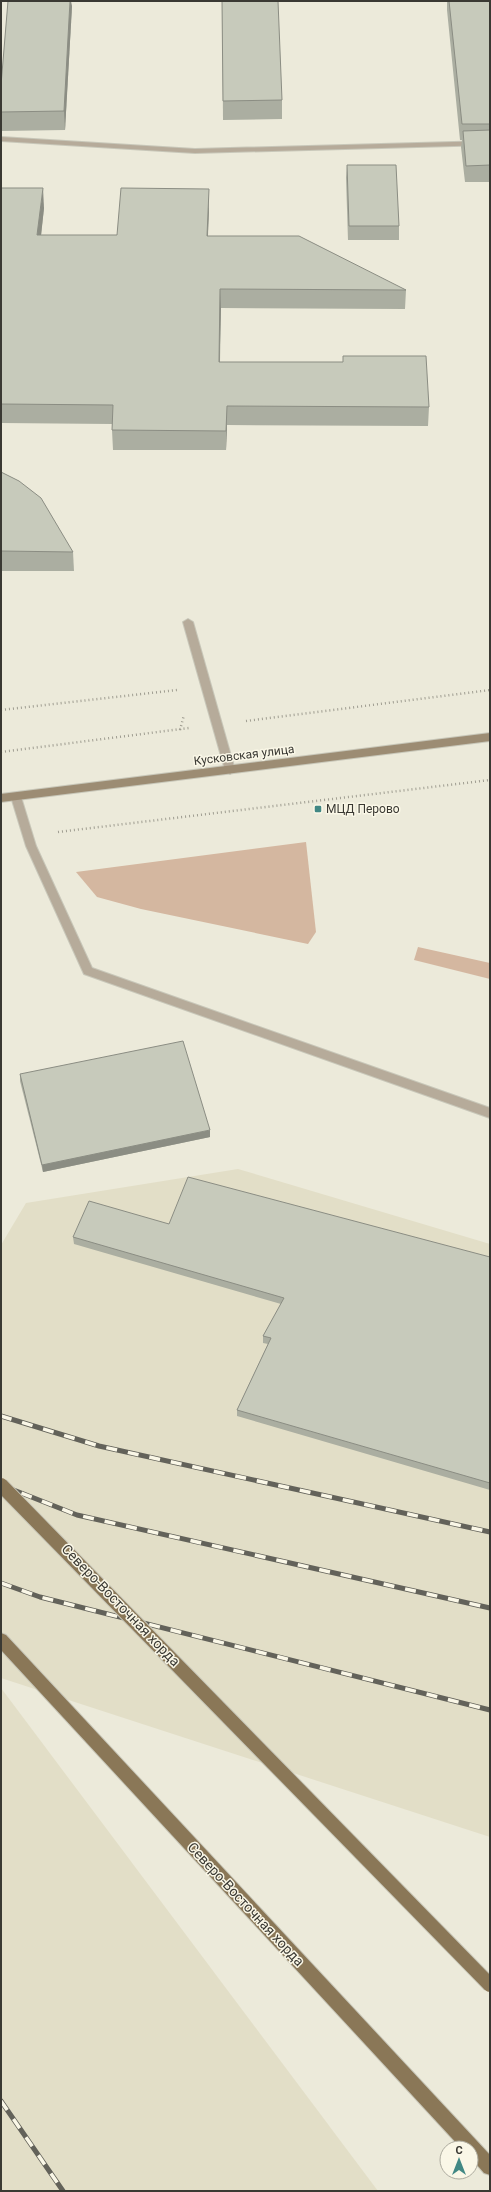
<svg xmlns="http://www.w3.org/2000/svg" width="491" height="2192" viewBox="0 0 491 2192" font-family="Roboto,sans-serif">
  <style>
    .built { fill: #e2dec7 }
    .green { fill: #d4b7a0 }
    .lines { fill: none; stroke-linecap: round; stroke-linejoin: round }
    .lane-casing { stroke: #c8c7b9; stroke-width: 2 }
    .secondary-casing { stroke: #c8c7b9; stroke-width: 2 }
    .primary-casing { stroke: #c8c7b9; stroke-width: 2 }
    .path { stroke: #9f9d91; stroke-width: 2.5; stroke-dasharray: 1 3; stroke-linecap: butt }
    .lane { fill: #b6ab9a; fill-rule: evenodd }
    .secondary { fill: #9c8c73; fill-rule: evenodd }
    .primary { fill: #8a7757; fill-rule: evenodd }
    .rail-casing { stroke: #63625a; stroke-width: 5 }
    .rail { stroke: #faf7e7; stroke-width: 3.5; stroke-dasharray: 11; stroke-linecap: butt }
    .primary-bridge-casing { stroke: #c8c7b9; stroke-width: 16; stroke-linecap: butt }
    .primary-bridge { stroke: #8a7757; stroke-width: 14 }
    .wall { fill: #abaea1 }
    .shaded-wall { fill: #8b8d83 }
    .building { fill: #c7cabb; stroke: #8b8d83 }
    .poi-dot { fill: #418884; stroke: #faf7e7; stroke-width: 1.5 }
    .labels { text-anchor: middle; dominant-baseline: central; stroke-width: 3; stroke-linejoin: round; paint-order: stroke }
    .street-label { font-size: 12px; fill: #3a3933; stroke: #faf7e7 }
    .poi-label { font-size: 12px; fill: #3a3933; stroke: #faf7e7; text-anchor: start }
    .near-street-label { font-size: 14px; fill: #3a3933; stroke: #faf7e7 }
  </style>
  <rect width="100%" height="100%" fill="#eceada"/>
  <!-- built -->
  <g class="built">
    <path d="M238,1169L490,1244V1837L1,1678V1245L26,1203Z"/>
    <path d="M1,1688L378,2191H1Z"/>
  </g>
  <!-- green -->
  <g class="green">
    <path d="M306,842L316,932L308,944L141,909L97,897L76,872Z"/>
    <path d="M418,947L490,963V979L414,960Z"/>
  </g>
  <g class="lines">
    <defs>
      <g id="lane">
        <path d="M1,137L195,149L490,141V145L195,153L1,141Z"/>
        <path d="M188,619L193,622L235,770L230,774L225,770L183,622Z"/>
        <path d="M16,793L21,797L36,846L92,968L490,1108V1118L84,974L26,846L11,797Z"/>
      </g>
      <path id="secondary" d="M490,733V741L1,802V794Z"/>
      <path id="primary" d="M1,1633L6,1635L490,2155V2175L484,2173L471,2158V2148H461L1,1650Z"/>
    </defs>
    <!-- lane casing -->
    <use href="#lane" class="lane-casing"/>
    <!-- secondary casing -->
    <use href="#secondary" class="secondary-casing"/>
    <!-- primary casing -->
    <use href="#primary" class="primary-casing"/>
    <!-- path -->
    <g class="path">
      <path d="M1,710L177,690"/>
      <path d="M246,721L490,690"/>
      <path d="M180,730L184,715"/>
      <path d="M1,752L189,728"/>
      <path d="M58,832L490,780"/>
    </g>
    <!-- lane -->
    <use href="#lane" class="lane"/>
    <!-- secondary -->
    <use href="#secondary" class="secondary"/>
    <!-- primary -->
    <use href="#primary" class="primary"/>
    <defs>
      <g id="rail">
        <path d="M1,1416L99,1446L490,1532"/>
        <path d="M1,1485L77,1515L490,1608"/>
        <path d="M1,1583L40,1597L490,1710"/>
        <path d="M1,2101L63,2191"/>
      </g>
    </defs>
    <!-- rail casing -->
    <use href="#rail" class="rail-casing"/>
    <!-- rail -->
    <use href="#rail" class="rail"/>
    <defs>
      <path id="primary-bridge" d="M1,1485L490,1985"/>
    </defs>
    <!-- primary-bridge casing -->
    <use href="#primary-bridge" class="primary-bridge-casing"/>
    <!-- primary-bridge -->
    <use href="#primary-bridge" class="primary-bridge"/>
  </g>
  <!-- wall -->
  <g class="wall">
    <path d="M222,1L282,100V119L223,120Z"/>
    <path d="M447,1H490V182H465L461,147L462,140H460L447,10Z"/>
    <path d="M72,6L65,130L1,131V85Z"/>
    <path d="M347,165L399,226V240H348L346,178Z"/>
    <path d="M1,188L44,208L41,235H117L209,208L208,236L406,290L405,309L221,308L220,362H343V356L429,407L428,426L227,425L226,450H113L112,430V424L1,423Z"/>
    <path d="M1,472L73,552L74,571H1Z"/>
    <path d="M20,1074L210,1137L43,1172L20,1081Z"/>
    <path d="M169,1224L490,1257V1490L237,1416V1410L268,1344L263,1343V1336L281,1304L74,1244L73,1237Z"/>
  </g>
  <!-- shaded-wall -->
  <g class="shaded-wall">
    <path d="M70,1H71L72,6L65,130L64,111Z"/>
    <path d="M43,188L44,208L39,254L37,235Z"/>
    <path d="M209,189V208L207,255V236Z"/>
    <path d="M220,289L221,308L219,381V362Z"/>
    <path d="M227,406V425L226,450V431Z"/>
    <path d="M210,1130V1137L43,1172L42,1165Z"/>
  </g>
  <!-- building -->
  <g class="building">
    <path d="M8,1H70L64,111L1,112V85Z"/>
    <path d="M222,1H278L282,100L223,101Z"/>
    <path d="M449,1H490V124H462Z"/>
    <path d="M490,130V165L466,166L463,131Z"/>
    <path d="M347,165H396L399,226H349Z"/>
    <path d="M1,188H43L37,235H117L121,188L209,189L207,236H299L406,290L220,289L219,362H343V356H426L429,407L227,406L226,431L112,430L113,405L1,404Z"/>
    <path d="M1,472L19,481L41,498L73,552L1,551Z"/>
    <path d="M183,1041L210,1130L42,1165L20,1074Z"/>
    <path d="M188,1177L490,1257V1483L237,1410L271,1338L263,1336L284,1298L73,1237L89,1201L169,1224Z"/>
  </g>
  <!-- markers -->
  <rect class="poi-dot" x="314" y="805" width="8" height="8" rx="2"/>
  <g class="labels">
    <!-- street labels -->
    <g class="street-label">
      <text transform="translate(244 755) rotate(-7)">Кусковская улица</text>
    </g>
    <!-- poi labels -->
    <g class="poi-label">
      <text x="326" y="809">МЦД Перово</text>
    </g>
    <!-- near-street labels -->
    <g class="near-street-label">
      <text transform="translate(121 1605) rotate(46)">Северо-Восточная хорда</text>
      <text transform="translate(246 1904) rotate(47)">Северо-Восточная хорда</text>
    </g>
  </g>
  <!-- border -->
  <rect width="491" height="2192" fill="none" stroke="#3a3933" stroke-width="4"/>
  <!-- north arrow -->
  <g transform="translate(459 2160)"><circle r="19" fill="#faf7e7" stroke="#adab9f"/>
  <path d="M0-3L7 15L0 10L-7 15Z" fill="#418884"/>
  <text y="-6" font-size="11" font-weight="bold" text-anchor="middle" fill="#3a3933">С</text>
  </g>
</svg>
